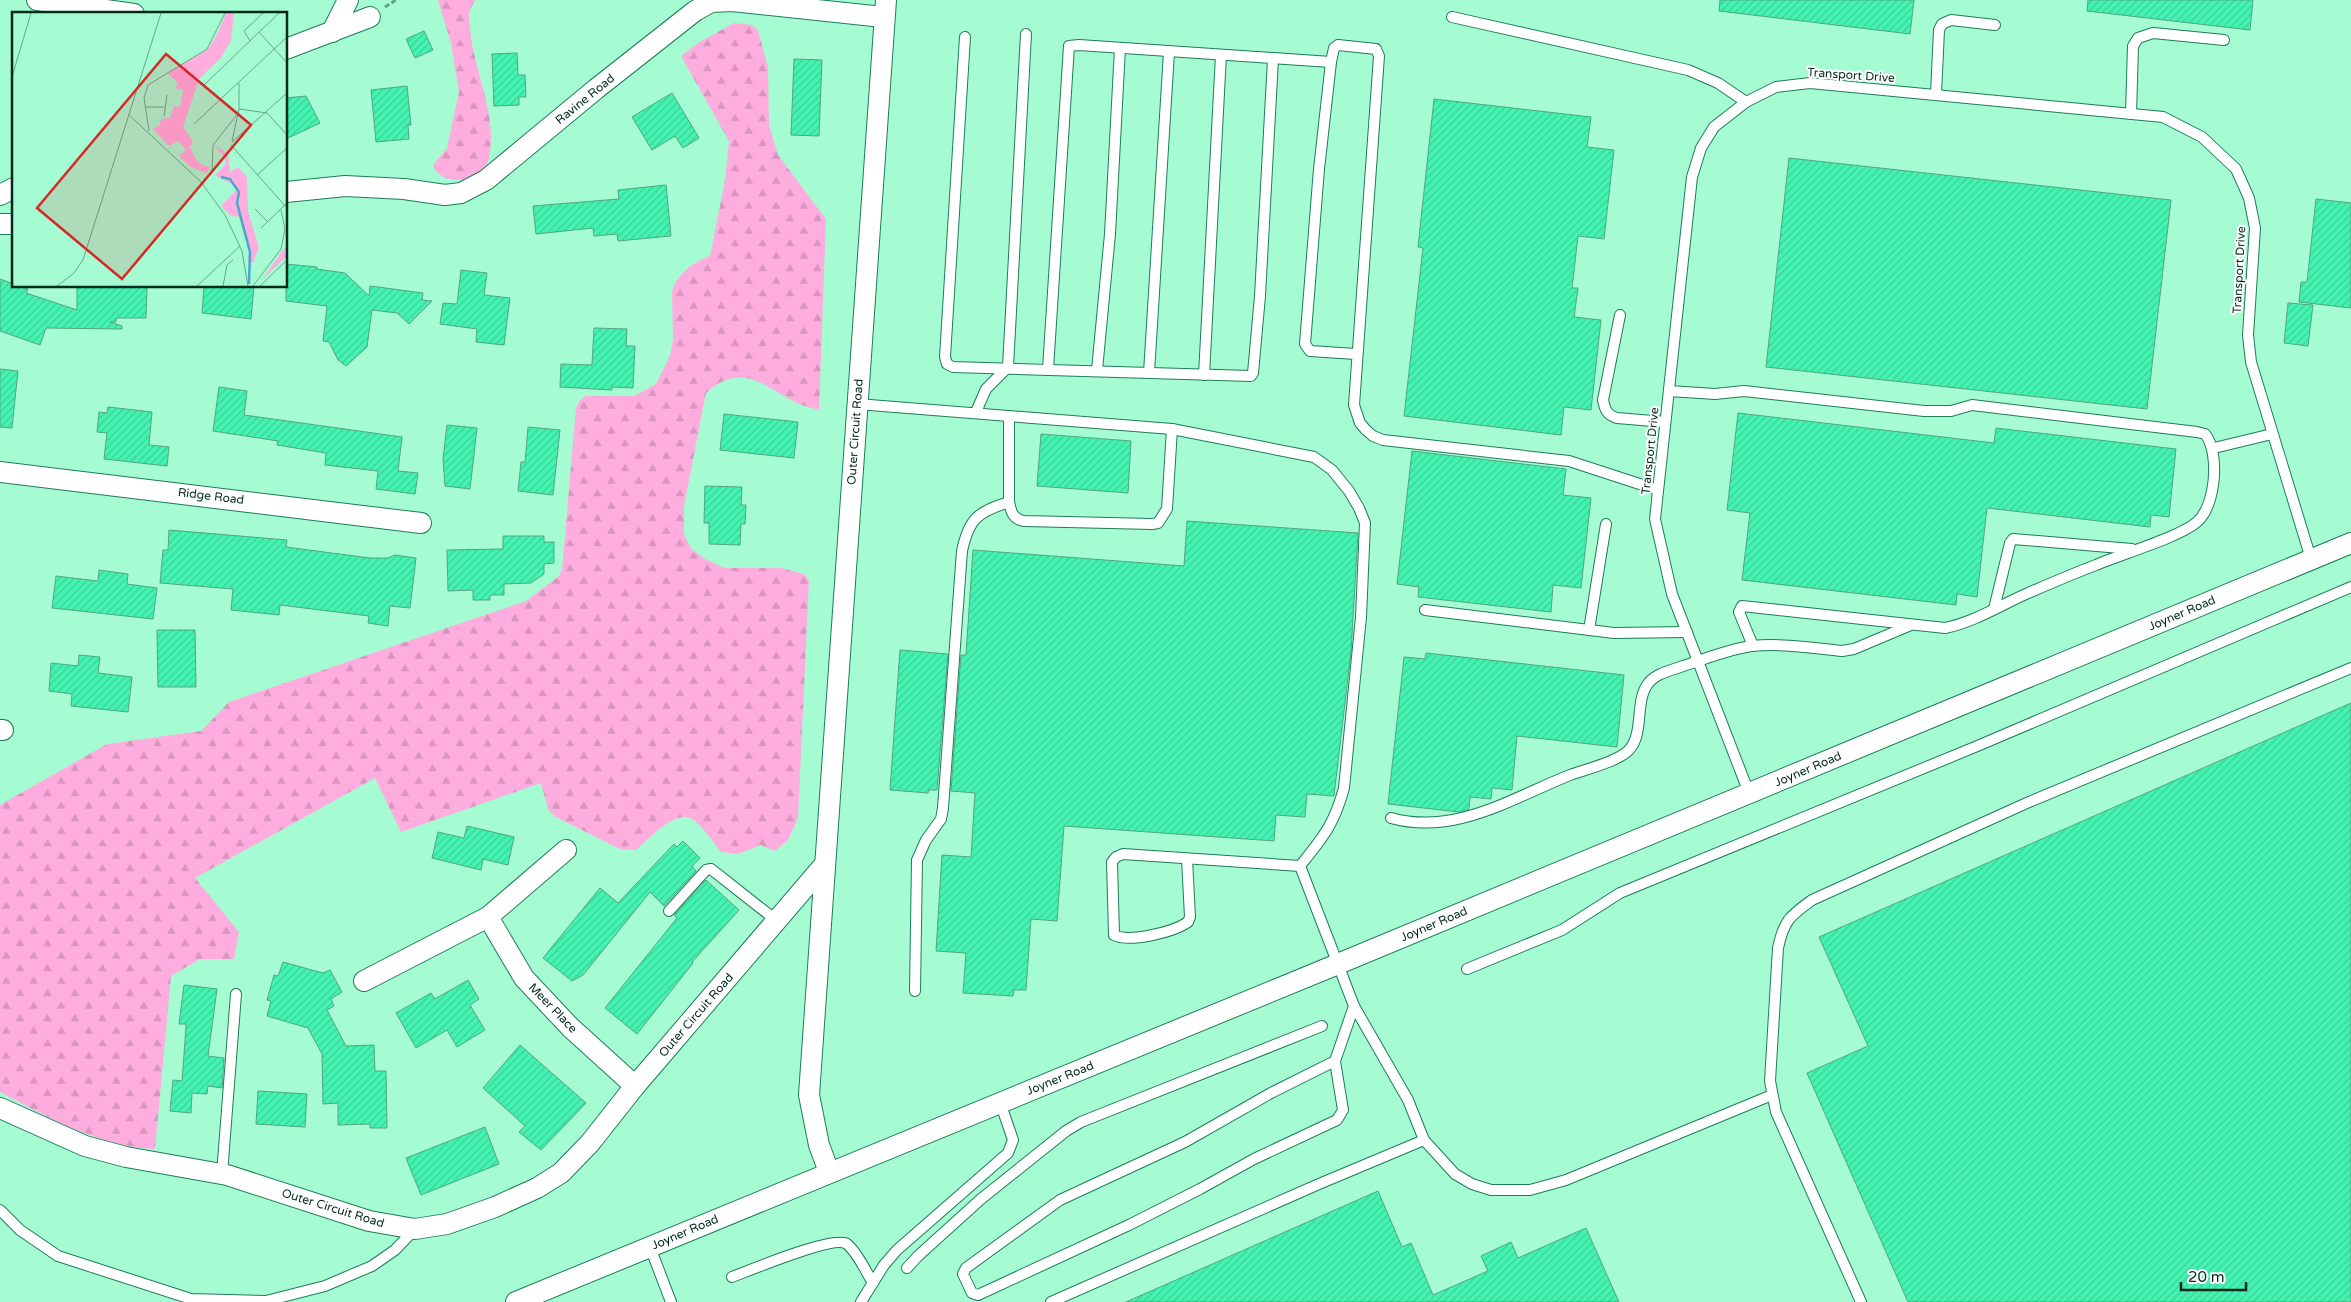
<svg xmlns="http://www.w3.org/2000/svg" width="2351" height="1302" viewBox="0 0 2351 1302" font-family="'Varela Round',sans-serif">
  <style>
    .forest { fill: url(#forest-firs) }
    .building { fill: url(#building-hatch); stroke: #50a681 }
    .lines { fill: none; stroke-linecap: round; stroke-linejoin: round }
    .service-casing { stroke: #1e7c59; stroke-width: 12 }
    .minor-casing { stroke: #1e7c59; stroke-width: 22 }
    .path { stroke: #5ea083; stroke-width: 3; stroke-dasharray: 5 2.5; stroke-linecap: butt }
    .service { stroke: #fff; stroke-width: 10 }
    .minor { stroke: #fff; stroke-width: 20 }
    .labels { text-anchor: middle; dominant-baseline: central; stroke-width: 4; stroke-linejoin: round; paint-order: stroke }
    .street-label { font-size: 12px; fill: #032a1b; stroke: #fff }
    .inset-river { fill: none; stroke: #49a9c9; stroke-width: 2.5 }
    .inset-road { fill: none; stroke: #64a889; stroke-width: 1 }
    .view { fill: #d62828; fill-opacity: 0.15; stroke: #d62828; stroke-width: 2.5 }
    .inset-edge { fill: none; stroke: #032a1b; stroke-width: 2.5 }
  </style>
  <defs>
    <pattern id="forest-firs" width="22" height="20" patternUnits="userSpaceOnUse" patternTransform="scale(1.25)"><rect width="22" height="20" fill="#ffadde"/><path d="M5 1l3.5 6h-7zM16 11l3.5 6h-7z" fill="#d995be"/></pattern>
    <pattern id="building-hatch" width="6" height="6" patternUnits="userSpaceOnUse" patternTransform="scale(1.25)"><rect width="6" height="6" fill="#44f3b2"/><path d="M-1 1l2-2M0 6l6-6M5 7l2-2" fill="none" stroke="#3ad098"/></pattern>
  </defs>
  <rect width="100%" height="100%" fill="#a5fcd3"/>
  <!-- forest -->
  <g class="forest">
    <path d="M438,0H475C474,3 471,7 470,10C468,15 470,23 470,29C474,72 498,115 489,158C485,182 441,189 433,165L447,148L459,92L451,43Z"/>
    <path d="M734,23L752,25L758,30L768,68L769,125L778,155L826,219L819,410C812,408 804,406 797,403C763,386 742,361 706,393L684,506V534L691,548L703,558L725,568H781L804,574L809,580L798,818L788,840L775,851L761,845L738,854L721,852C713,842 703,826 692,819C675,809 648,840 636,850L620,849L554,816L548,809L541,783L401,832L375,778L195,878L239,932L234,959H200L171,976L155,1149C98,1146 50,1118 0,1092V805L107,744L201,731L229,702L526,601L558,577L562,570L576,408L580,400L586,396H634L656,384L670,356L673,340L672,291C679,272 692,263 710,256L725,180L729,141L681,56L698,43Z"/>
  </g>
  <!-- building -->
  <g class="building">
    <path d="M1720,0H1914L1910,34L1719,11Z"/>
    <path d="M2088,0H2253L2250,30L2087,11Z"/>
    <path d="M424,31L433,50L415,58L406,39Z"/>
    <path d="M517,53L518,75H525L526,97H519V105L494,106L492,54Z"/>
    <path d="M794,59L822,60L819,136L791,135Z"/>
    <path d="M407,86L411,125H408L409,139L376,142L371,90Z"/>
    <path d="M672,93L699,138L683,148L675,136L652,150L632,117Z"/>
    <path d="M306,96L320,123L286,139V98Z"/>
    <path d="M1434,99L1591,117L1587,147L1614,150L1604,239L1578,236L1572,288H1578L1574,317L1601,320L1591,410L1564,407L1561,435L1404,416L1423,248L1418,247Z"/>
    <path d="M1789,158L2171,200L2147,409L1766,367Z"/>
    <path d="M666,185L671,236L618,241L617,234L594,236L593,228L536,234L533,206L619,199L618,190Z"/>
    <path d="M2316,199L2351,203V308L2299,302L2301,282H2307Z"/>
    <path d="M286,264L317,267V269L345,273L369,296L370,286L423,293L422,300L432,301L409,324L397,313L372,310L367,347L346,366L338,360L329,342L323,341L327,306L286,301Z"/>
    <path d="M461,270L487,273L484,295L510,298L504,345L476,342L477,329L440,324L443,303L457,304Z"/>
    <path d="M0,279L14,284V286L28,289L26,293L77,310V286H143L147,287L146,318H116V322H110L122,326V329L46,328L40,345L0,331Z"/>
    <path d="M204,286H254L251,319L202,313Z"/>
    <path d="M2288,303L2313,305L2308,346L2284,343Z"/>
    <path d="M594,328L627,329L626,346H635L633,388L612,387V390L560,387L561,364L592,365Z"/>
    <path d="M0,369L18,371L12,428L0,427Z"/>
    <path d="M219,387L247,391L244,415L402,437L398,471L418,473L415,494L376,489L378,471L325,465L326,453L277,445L278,441L213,431Z"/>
    <path d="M108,407L152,412L149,445L169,447L167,466L104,459L107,433L97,432L99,412L107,413Z"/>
    <path d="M1738,413L1994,443L1996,428L2176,449L2169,517L2151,515L2150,527L1987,508L1977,597L1957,594L1956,605L1742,580L1750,513L1727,510Z"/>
    <path d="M724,414L798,422L794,458L720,450Z"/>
    <path d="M447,425L477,428L470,489L445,486L443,459Z"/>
    <path d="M528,427L560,430L553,495L518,491L521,462H525Z"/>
    <path d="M1041,434L1131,441L1128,493L1037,486Z"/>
    <path d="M1412,451L1566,469L1563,495L1591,498L1581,588L1553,585L1551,612L1418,597L1419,587L1397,584Z"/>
    <path d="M705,486L742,487L741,505H746L745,524H741L740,545L709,544V523H704Z"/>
    <path d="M1187,521L1358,533L1351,652L1334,796L1307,794L1305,817L1276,815L1274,841L1064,826L1057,921L1031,919L1026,990H1014L1013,996L963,993L966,953L936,951L942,855L971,857L975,793L951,791L961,655H966L973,550L1184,566Z"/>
    <path d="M169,530L287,540L286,547L370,558H388L395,555L416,558L410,608L390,606L388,626L368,623L369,616L280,605L279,615L231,610L233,589L160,583L163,550H168Z"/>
    <path d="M503,536H544V542H554V563L544,564V574L531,583L504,584V595H490V600H473V590L448,591L447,550L503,549Z"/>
    <path d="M99,570L128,574L127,584L157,588L153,619L52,608L56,576L98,581Z"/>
    <path d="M157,630H195L196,687H158Z"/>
    <path d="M900,650L948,654L937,790H929L928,793L890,790Z"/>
    <path d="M1426,653L1624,675L1617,747L1517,736L1512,790L1492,788L1491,799L1470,797L1469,809L1459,812L1388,804L1404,657L1425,659Z"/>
    <path d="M79,655L100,657L98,673L132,677L128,712L71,706L72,694L49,691L51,663L78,666Z"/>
    <path d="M2351,703V1302H1908L1807,1073L1868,1046L1819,937Z"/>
    <path d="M467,826L514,837L508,865L483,859L481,870L432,858L438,832L464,838Z"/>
    <path d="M683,841L700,858L692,866L696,871L664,906L650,892L583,975L572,981L543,958L600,888L618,903L674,844L677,847Z"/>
    <path d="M706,880L739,910L692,962L693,963L637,1034L605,1008L677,918L674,915Z"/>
    <path d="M283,962L323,973L330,970L342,992L331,999L334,1006L327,1010L346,1046L374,1045L375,1071H386L387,1128H370V1124L338,1125V1103L323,1104L322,1054L308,1028L267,1016L271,1001L267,1000L274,975L278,976Z"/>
    <path d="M468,980L479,999L470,1005L485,1030L457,1047L447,1030L416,1048L396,1013L431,993L435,999Z"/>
    <path d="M184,985L217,989L208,1056L224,1058L222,1088L208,1086L207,1094L192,1093L191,1113L170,1111L173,1080L182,1081L186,1027V1024H179Z"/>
    <path d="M520,1045L586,1103L541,1150L519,1132L525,1126L483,1088Z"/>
    <path d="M258,1091L307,1094L305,1127L256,1124Z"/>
    <path d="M485,1127L499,1164L421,1195L406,1158Z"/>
    <path d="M1378,1191L1402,1247L1411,1243L1433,1295L1488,1271L1481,1256L1511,1242L1518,1258L1586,1228L1619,1302H1126Z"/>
  </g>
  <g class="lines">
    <defs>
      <g id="service">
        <path d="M1452,17L1688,70L1718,83L1746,102"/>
        <path d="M965,37L945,357L947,364L953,367L1251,376L1253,373L1260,296L1273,59"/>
        <path d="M1936,94L1939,30L1942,24L1951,20L1995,25"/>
        <path d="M2131,114L2133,46L2138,38L2153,33L2224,40"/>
        <path d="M1620,315L1603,400C1605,410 1607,415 1617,418L1665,422"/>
        <path d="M1356,354L1310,351L1305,344L1319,169L1331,62L1334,48L1338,45L1376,49L1379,56L1354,405L1360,423L1366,430L1373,436L1383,440L1569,461L1658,490"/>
        <path d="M1048,369L1069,46L1079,45L1331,62"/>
        <path d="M1097,370L1110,234L1120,48"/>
        <path d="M1149,373L1169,52"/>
        <path d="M1204,375L1221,55"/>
        <path d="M1669,391L1715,394L1744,391L1924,411H1951L1972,405L2197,432L2205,434C2220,452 2216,506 2197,522C2178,538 2121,554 2096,565C2072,574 2049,584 2026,594C1999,606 1974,622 1945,628L1742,606L1739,612L1753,646"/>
        <path d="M857,404L1172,429L1314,457L1332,470L1349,491L1359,508L1365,523L1361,617L1344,788C1334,825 1323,837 1300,866"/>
        <path d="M976,412L986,389L1008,367L1026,34"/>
        <path d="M1009,418V502C1011,512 1013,519 1024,521L1152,524L1158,523L1167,509L1172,429"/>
        <path d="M2214,448L2272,434"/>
        <path d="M1994,609L2010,543L2013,539L2132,549"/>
        <path d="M1425,610L1614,633L1687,632"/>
        <path d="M1589,630L1606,524"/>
        <path d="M1749,793L1672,594L1655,519L1692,177L1701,148L1714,127L1746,102L1776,87L1810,83L2163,117L2202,137L2236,169L2249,198L2255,228L2248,335L2251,362L2311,559"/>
        <path d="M1391,818C1455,836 1512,798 1570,775C1586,769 1617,762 1629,750C1644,734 1635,703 1647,685C1655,673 1670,671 1683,666C1705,659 1729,649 1752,646C1781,643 1813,648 1842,651L1854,649L1911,625"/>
        <path d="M1187,859L1190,917L1188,922C1174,932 1129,943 1114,935L1112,862L1116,857L1123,854L1300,866"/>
        <path d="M1300,866L1354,1006L1408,1100L1424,1140L1455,1174L1472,1184L1491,1190H1530L1566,1180L1772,1095"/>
        <path d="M669,911L706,870L711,869L777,921"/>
        <path d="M1467,969L1562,930L1620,893L1975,747L2351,587"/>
        <path d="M915,991L917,860L926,840L941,819L943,808L962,551C969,518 978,512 1009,502"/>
        <path d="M1335,1061L1271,1093L1185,1142L1060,1200L966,1268L963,1274L972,1293L978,1295L1129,1225L1200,1189L1254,1159L1337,1120L1343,1110L1335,1061L1354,1006"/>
        <path d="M222,1174L236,994"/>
        <path d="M0,1210L20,1230L58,1256L191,1299L266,1301L325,1286L372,1266L395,1250L415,1229"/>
        <path d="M650,1247L671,1302"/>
        <path d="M907,1268L918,1256L981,1199L1066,1131L1081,1122L1322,1026"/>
        <path d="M732,1277C750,1270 835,1235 847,1244C858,1253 866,1272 873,1283"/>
        <path d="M861,1302L884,1265L897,1250L1008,1153L1013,1140L1000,1102"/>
        <path d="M1051,1302L1319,1184L1424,1140"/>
        <path d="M1861,1302L1776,1112L1770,1081L1778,948C1784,920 1790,916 1812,900L2029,802L2351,668"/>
      </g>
      <g id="minor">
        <path d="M37,0L134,14"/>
        <path d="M332,32L348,0"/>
        <path d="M286,49L370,17"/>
        <path d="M286,192L345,186L404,189L445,195L461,193L486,180L596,89L695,11L711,2L732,1L883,17"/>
        <path d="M0,195L14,188"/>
        <path d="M0,224H14"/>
        <path d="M0,472L421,523"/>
        <path d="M0,730H3"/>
        <path d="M488,917L524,978L570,1027L635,1086"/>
        <path d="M364,981L488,917L566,850"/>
        <path d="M0,1108L85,1146L126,1157L227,1175L369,1221L415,1229L447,1224L495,1207L537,1188L561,1173L590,1143L635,1086L825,864"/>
        <path d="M829,1172L819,1145L809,1095L886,0"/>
        <path d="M516,1302L1338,964L2351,543"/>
      </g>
    </defs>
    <!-- service casing -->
    <use href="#service" class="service-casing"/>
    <!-- minor casing -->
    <use href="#minor" class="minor-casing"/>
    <!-- path -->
    <path class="path" d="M385,7L396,0"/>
    <!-- service -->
    <use href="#service" class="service"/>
    <!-- minor -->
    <use href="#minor" class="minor"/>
  </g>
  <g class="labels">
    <!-- street labels -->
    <g class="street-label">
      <text transform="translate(1851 75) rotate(4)">Transport Drive</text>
      <text transform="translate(585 99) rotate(-39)">Ravine Road</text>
      <text transform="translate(2239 270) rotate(-87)">Transport Drive</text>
      <text transform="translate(855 432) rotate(-86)">Outer Circuit Road</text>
      <text transform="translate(1650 451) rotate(-84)">Transport Drive</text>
      <text transform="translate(211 496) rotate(7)">Ridge Road</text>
      <text transform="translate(2182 613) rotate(-23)">Joyner Road</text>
      <text transform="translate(1808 769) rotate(-23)">Joyner Road</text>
      <text transform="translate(1434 924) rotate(-23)">Joyner Road</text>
      <text transform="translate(553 1008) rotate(46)">Meer Place</text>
      <text transform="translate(696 1015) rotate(-49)">Outer Circuit Road</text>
      <text transform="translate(1060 1078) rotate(-22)">Joyner Road</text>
      <text transform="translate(333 1208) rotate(17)">Outer Circuit Road</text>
      <text transform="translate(685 1232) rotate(-23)">Joyner Road</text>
    </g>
  </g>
  <!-- overview -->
  <g transform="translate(12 12)">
    <rect width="275" height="275" fill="#a5fcd3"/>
    <path d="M275,234V244L251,267L270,239Z" fill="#ffadde"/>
    <path d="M214,1H222L219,29L208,47L187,67L171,115L181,129L178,135L183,146L190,153L198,155L195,161L179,155L167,144L174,138L166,129L157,134L141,117L148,113L149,107L158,106L162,94L168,95L171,78L163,76L166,71L155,61L195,38L204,25ZM202,133L216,142L218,160L226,155L235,165L236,199L247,236L241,251L236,250L237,240L227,205L218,203L209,194L226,176L203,163L213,153V146Z" fill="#ffadde"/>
    <path class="inset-river" d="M209,165L218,167L227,180L225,191L238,240L237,272"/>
    <path class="inset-road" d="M247,20L275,51M238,29L232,19L251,1M0,65L19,1M191,74L267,1M133,95H152M227,97L255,101L275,123M117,103L189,170L213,203L230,239L236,274M152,104L155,83M182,112L275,25M137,119L132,86L136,73L195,37L213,1M220,129L227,97V71M220,130L275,81M219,133L275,196M245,163L275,136M190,170L200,160L201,133L227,100M243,197L256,210M249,216L275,191M45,274L62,261L71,248L149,1M185,274L228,234M211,274L215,253L221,248M241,274L269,237L273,217L269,198M248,274L275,248"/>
    <path class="view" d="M154,42L239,113L110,267L25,196Z"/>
    <rect width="275" height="275" class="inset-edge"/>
  </g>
  <!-- scale -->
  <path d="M2181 1282v8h65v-8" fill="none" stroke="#032a1b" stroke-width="2.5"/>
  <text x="2188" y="1282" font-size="15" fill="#032a1b" stroke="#ffffff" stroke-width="4" paint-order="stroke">20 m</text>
</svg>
